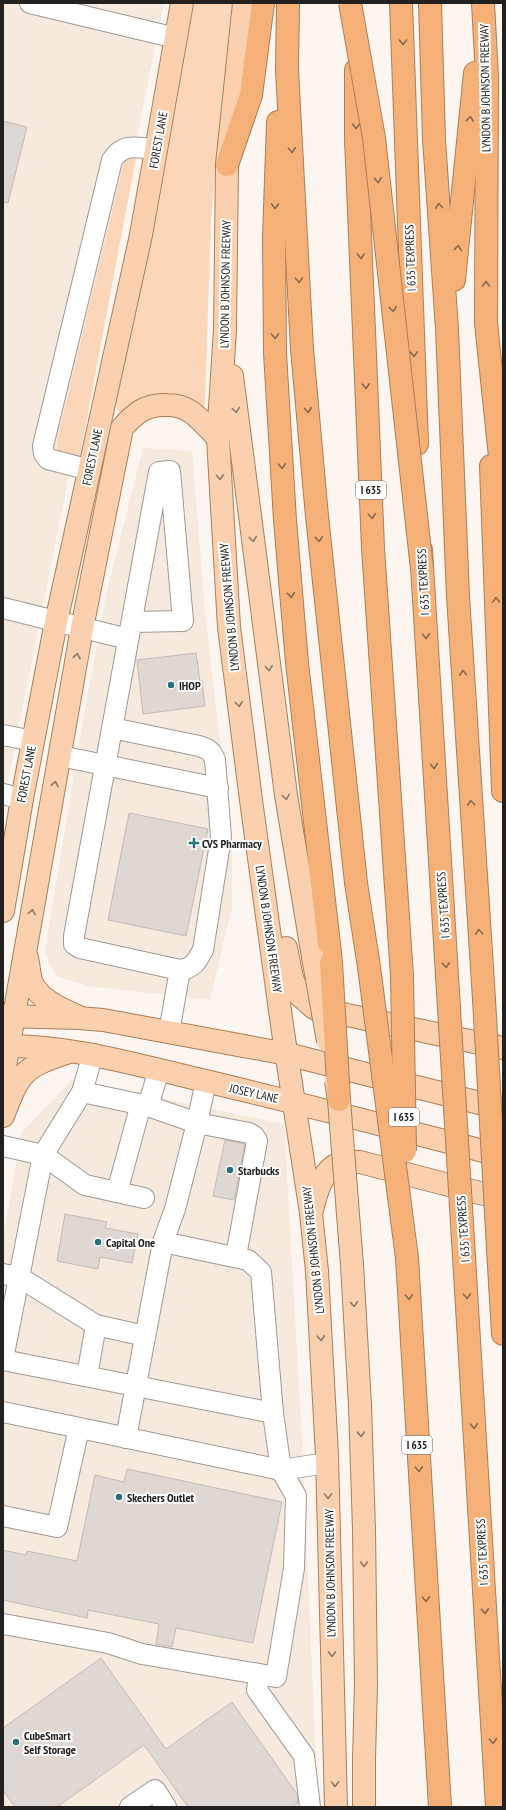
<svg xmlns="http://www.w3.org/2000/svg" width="506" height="1810" viewBox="0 0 506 1810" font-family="'PT Sans Narrow',sans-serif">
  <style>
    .built { fill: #f6e9de }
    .green { fill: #fcd6b9 }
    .building { fill: #ded7d2; stroke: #c3bcb7 }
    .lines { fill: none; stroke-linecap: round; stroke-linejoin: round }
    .minor-casing { stroke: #a09a95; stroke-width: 22 }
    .major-casing { stroke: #ac7f5a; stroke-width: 24 }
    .highway-casing { stroke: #ac7f5a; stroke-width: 24 }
    .minor { stroke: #fff; stroke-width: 20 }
    .major { stroke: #fad0af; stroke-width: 22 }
    .highway { stroke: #f6b179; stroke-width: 22 }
    .major-bridge-casing { stroke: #ac7f5a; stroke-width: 24; stroke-linecap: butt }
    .highway-bridge-casing { stroke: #ac7f5a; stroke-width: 24; stroke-linecap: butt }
    .major-bridge { stroke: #fad0af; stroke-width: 22 }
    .highway-bridge { stroke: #f6b179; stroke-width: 22 }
    .oneway { stroke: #8c694c }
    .oneway2 { stroke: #8e7867 }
    .poi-dot { fill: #29717c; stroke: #fff; stroke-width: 1.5 }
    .labels { text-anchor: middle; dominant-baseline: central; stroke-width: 4; stroke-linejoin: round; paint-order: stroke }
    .shield { fill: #fff; stroke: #656462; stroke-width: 1 }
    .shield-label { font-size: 11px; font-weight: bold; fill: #23211f }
    .street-label { font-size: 12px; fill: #23211f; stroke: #fff }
    .poi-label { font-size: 12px; font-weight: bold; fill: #23211f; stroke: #fff; text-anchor: start }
  </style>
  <rect width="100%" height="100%" fill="#fcf5f0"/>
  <!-- built -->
  <g class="built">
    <path d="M3,3H164L3,804Z"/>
    <path d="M143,448L192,451L205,612L232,845V907L210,1000L88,986L56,976L45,952L80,737L107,591Z"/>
    <path d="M72,1080L284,1124L302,1440L318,1807H3V1236L22,1132Z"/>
  </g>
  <!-- green -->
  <g class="green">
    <path d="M190,3H232L211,217L205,404L203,407L186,397L119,412L117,409L116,404Z"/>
    <path d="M126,158H136L79,460L58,451L57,440L123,166Z"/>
  </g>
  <!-- building -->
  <g class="building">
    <path d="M3,121L27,127L8,203L3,202Z"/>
    <path d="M196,653L200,681H202L205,706L143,714L137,660Z"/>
    <path d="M129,813L208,829L186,936L108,920Z"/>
    <path d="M225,1140L245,1144L234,1200L213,1196Z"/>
    <path d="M65,1214L107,1222L105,1228L138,1234L132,1263L100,1257L98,1269L57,1261Z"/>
    <path d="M127,1469L282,1502L253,1643L176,1628L172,1647L156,1644L159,1624L88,1610L87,1618L3,1600V1550L26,1555L27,1551L77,1561L95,1475L124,1482Z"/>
    <path d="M101,1658L166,1749L232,1702L297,1794L298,1803L293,1807H188L144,1745L57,1807H15L3,1790V1728Z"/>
  </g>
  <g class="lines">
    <defs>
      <g id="minor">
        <path d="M30,3L176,38"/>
        <path d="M90,470L48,459L44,454L43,446L112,160C124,142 137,148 156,149"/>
        <path d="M3,608L128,639"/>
        <path d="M112,728L199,746C208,749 212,751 215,760L221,837L203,950C197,961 194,968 180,970L80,948L74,944V936L159,472L170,471L183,621L132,622"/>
        <path d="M3,735L33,741"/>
        <path d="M60,756L218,788"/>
        <path d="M3,794L22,799"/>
        <path d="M169,1032L180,970"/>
        <path d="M206,1081L197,1123L249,1133L254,1136L257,1141L236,1256"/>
        <path d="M82,1092L148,1106L197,1123L175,1209L163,1242L126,1438"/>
        <path d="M148,1106L159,1070"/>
        <path d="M3,1146L43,1155L82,1092L93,1054"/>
        <path d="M117,1192L141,1104"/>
        <path d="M3,1274L19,1277L96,1325L145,1336"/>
        <path d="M3,1359L43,1155L85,1185L144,1198"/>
        <path d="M3,1360L273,1413"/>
        <path d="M87,1376L96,1325"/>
        <path d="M3,1412L281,1470L327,1463"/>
        <path d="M3,1516L57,1527L79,1428"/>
        <path d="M3,1624L108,1643L142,1654L276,1677L294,1568L296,1496L281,1470L273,1413L261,1272L248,1260L163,1242"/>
        <path d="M259,1674L257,1690L304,1756L310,1807"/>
        <path d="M130,1807L155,1790L166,1807"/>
      </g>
      <g id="major">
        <path d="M244,3L227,165L225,330L218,438L229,627L251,800L283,1032L311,1213L317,1271L327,1456L336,1807"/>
        <path d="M232,376L286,795L313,957"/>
        <path d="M3,911L22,799L56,622L141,235L182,3"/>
        <path d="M286,948L292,978L299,995L314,1008L503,1048"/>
        <path d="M27,958C29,966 29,976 32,983C40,1000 61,1009 77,1016"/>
        <path d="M3,1016L79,1018L103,1020L287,1054L503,1109"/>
        <path d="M3,1046C69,1045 133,1064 197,1079C299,1103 401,1130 503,1156"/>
        <path d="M3,1078L82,628L122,428C135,413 146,404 167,405C175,405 184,407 191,412C201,419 209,429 218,438"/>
        <path d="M3,1116C19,1074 23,1067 66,1053"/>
        <path d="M312,1210C316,1193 323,1166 344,1162C349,1161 355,1162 360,1162L503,1199"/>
        <path d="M352,1265L360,1405L364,1530L366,1685L364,1759V1807"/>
      </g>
      <g id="highway">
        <path d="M288,3L287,70L302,349L317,516L356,883L369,967"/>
        <path d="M401,3L417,444"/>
        <path d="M430,3L434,139L447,329L458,596L484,999"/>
        <path d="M483,3L487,77L486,323L503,485"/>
        <path d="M356,70V139L373,548L402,976"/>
        <path d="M278,122L274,237L275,353L285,520L297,663L331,962"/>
        <path d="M227,165L251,95L263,3"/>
        <path d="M454,280L475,73"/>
        <path d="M491,466L503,791"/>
        <path d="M421,550L448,992"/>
        <path d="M464,1257L497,1807"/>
        <path d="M407,1258L440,1807"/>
        <path d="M499,1266L503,1334"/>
      </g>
    </defs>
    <!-- minor casing -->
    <use href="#minor" class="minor-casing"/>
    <!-- major casing -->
    <use href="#major" class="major-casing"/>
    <!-- highway casing -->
    <use href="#highway" class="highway-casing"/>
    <!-- minor -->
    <use href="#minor" class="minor"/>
    <!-- major -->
    <use href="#major" class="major"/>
    <!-- highway -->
    <use href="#highway" class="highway"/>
    <defs>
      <g id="major-bridge">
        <path d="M313,957L328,1041"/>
        <path d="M336,1081L339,1100L352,1265"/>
      </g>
      <g id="highway-bridge">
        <path d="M350,3L374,138L422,569"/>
        <path d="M331,962L339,1100"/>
        <path d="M369,967L407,1258"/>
        <path d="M402,976L405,1151"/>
        <path d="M448,992L464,1257"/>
        <path d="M484,999L499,1266"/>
      </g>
    </defs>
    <!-- major-bridge casing -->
    <use href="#major-bridge" class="major-bridge-casing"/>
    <!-- highway-bridge casing -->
    <use href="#highway-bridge" class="highway-bridge-casing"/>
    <!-- major-bridge -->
    <use href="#major-bridge" class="major-bridge"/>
    <!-- highway-bridge -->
    <use href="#highway-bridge" class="highway-bridge"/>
  </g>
  <!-- one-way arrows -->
  <defs><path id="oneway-chevron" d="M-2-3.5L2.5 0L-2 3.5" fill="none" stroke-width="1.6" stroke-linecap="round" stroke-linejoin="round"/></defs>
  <g class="oneway">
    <use href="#oneway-chevron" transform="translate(403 42) rotate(88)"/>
    <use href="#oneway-chevron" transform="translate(470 119) rotate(-85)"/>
    <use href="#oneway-chevron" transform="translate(356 126) rotate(90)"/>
    <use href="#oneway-chevron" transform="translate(292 150) rotate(87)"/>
    <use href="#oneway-chevron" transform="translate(378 180) rotate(84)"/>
    <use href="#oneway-chevron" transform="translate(275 206) rotate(92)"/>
    <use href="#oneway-chevron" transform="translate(439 206) rotate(-94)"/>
    <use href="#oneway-chevron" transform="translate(458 248) rotate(-85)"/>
    <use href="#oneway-chevron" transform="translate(361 256) rotate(88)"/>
    <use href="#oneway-chevron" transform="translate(299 280) rotate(87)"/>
    <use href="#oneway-chevron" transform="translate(486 284) rotate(-90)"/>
    <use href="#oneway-chevron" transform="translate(393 309) rotate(84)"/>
    <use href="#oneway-chevron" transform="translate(275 336) rotate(89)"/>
    <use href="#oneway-chevron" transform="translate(414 354) rotate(88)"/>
    <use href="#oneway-chevron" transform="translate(366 386) rotate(87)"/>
    <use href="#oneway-chevron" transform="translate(308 410) rotate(85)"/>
    <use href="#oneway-chevron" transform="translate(282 466) rotate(87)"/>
    <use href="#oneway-chevron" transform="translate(372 516) rotate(87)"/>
    <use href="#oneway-chevron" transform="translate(319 539) rotate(84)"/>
    <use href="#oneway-chevron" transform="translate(291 595) rotate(85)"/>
    <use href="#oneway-chevron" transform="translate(496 600) rotate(-92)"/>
    <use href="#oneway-chevron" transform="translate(426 636) rotate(86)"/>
    <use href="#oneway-chevron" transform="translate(463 673) rotate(-94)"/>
    <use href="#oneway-chevron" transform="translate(434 766) rotate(86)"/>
    <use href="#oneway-chevron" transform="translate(471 803) rotate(-94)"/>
    <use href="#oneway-chevron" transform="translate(479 932) rotate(-94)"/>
    <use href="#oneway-chevron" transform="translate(446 965) rotate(86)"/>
    <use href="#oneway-chevron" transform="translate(467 1296) rotate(87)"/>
    <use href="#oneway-chevron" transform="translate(409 1297) rotate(87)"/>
    <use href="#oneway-chevron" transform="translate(474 1426) rotate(87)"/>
    <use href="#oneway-chevron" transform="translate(419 1469) rotate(87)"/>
    <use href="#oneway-chevron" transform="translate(426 1599) rotate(87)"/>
    <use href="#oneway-chevron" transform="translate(485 1611) rotate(87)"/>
    <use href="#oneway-chevron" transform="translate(493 1741) rotate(87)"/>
  </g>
  <g class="oneway2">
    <use href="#oneway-chevron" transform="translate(236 410) rotate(82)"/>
    <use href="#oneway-chevron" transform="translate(220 477) rotate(87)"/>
    <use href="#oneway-chevron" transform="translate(253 539) rotate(83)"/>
    <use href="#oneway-chevron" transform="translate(77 656) rotate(-80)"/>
    <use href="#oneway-chevron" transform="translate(269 668) rotate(82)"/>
    <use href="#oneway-chevron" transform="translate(239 704) rotate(83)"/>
    <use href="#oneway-chevron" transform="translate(55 784) rotate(-80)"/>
    <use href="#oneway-chevron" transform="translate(286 797) rotate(81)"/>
    <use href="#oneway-chevron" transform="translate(32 912) rotate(-80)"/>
    <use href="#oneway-chevron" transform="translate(354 1304) rotate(86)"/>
    <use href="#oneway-chevron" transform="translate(321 1338) rotate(87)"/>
    <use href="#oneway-chevron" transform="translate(361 1434) rotate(88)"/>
    <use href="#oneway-chevron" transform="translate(328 1496) rotate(89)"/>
    <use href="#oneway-chevron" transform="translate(364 1564) rotate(89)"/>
    <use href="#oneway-chevron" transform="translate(332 1654) rotate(89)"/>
    <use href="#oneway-chevron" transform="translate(335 1784) rotate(89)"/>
  </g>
  <!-- markers -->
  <g class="poi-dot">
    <circle cx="171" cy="685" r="4"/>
    <path d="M192 837h4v4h4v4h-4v4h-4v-4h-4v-4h4z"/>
    <circle cx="230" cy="1170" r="4"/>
    <circle cx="98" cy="1242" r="4"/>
    <circle cx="119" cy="1497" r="4"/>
    <circle cx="16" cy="1742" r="4"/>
  </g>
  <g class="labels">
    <!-- shield labels -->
    <g class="shield">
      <rect x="356" y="481" width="30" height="18" rx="3"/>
      <rect x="389" y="1108" width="30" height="18" rx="3"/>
      <rect x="402" y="1436" width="30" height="18" rx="3"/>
    </g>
    <g class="shield-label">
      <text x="371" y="490">I 635</text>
      <text x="404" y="1117">I 635</text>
      <text x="417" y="1445">I 635</text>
    </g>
    <!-- street labels -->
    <g class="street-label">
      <text transform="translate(485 88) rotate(-91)">LYNDON B JOHNSON FREEWAY</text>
      <text transform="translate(158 140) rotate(-80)">FOREST LANE</text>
      <text transform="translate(410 258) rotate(-92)">I 635 TEXPRESS</text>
      <text transform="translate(225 284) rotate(-89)">LYNDON B JOHNSON FREEWAY</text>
      <text transform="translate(92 457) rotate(-78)">FOREST LANE</text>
      <text transform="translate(423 582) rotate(-93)">I 635 TEXPRESS</text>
      <text transform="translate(229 607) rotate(-95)">LYNDON B JOHNSON FREEWAY</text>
      <text transform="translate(26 774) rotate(-79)">FOREST LANE</text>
      <text transform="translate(443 905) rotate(-94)">I 635 TEXPRESS</text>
      <text transform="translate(269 929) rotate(82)">LYNDON B JOHNSON FREEWAY</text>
      <text transform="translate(254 1093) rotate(13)">JOSEY LANE</text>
      <text transform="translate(463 1229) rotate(-94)">I 635 TEXPRESS</text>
      <text transform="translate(313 1250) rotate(-96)">LYNDON B JOHNSON FREEWAY</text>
      <text transform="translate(482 1552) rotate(-93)">I 635 TEXPRESS</text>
      <text transform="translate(330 1573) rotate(-91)">LYNDON B JOHNSON FREEWAY</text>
    </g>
    <!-- poi labels -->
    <g class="poi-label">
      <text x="179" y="685">IHOP</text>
      <text x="202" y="843">CVS Pharmacy</text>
      <text x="238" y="1170">Starbucks</text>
      <text x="106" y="1242">Capital One</text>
      <text x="127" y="1497">Skechers Outlet</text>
      <text x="24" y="1735">CubeSmart<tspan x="24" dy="14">Self Storage</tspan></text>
    </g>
  </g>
  <!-- border -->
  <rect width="506" height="1810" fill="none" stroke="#23211f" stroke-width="8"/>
</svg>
